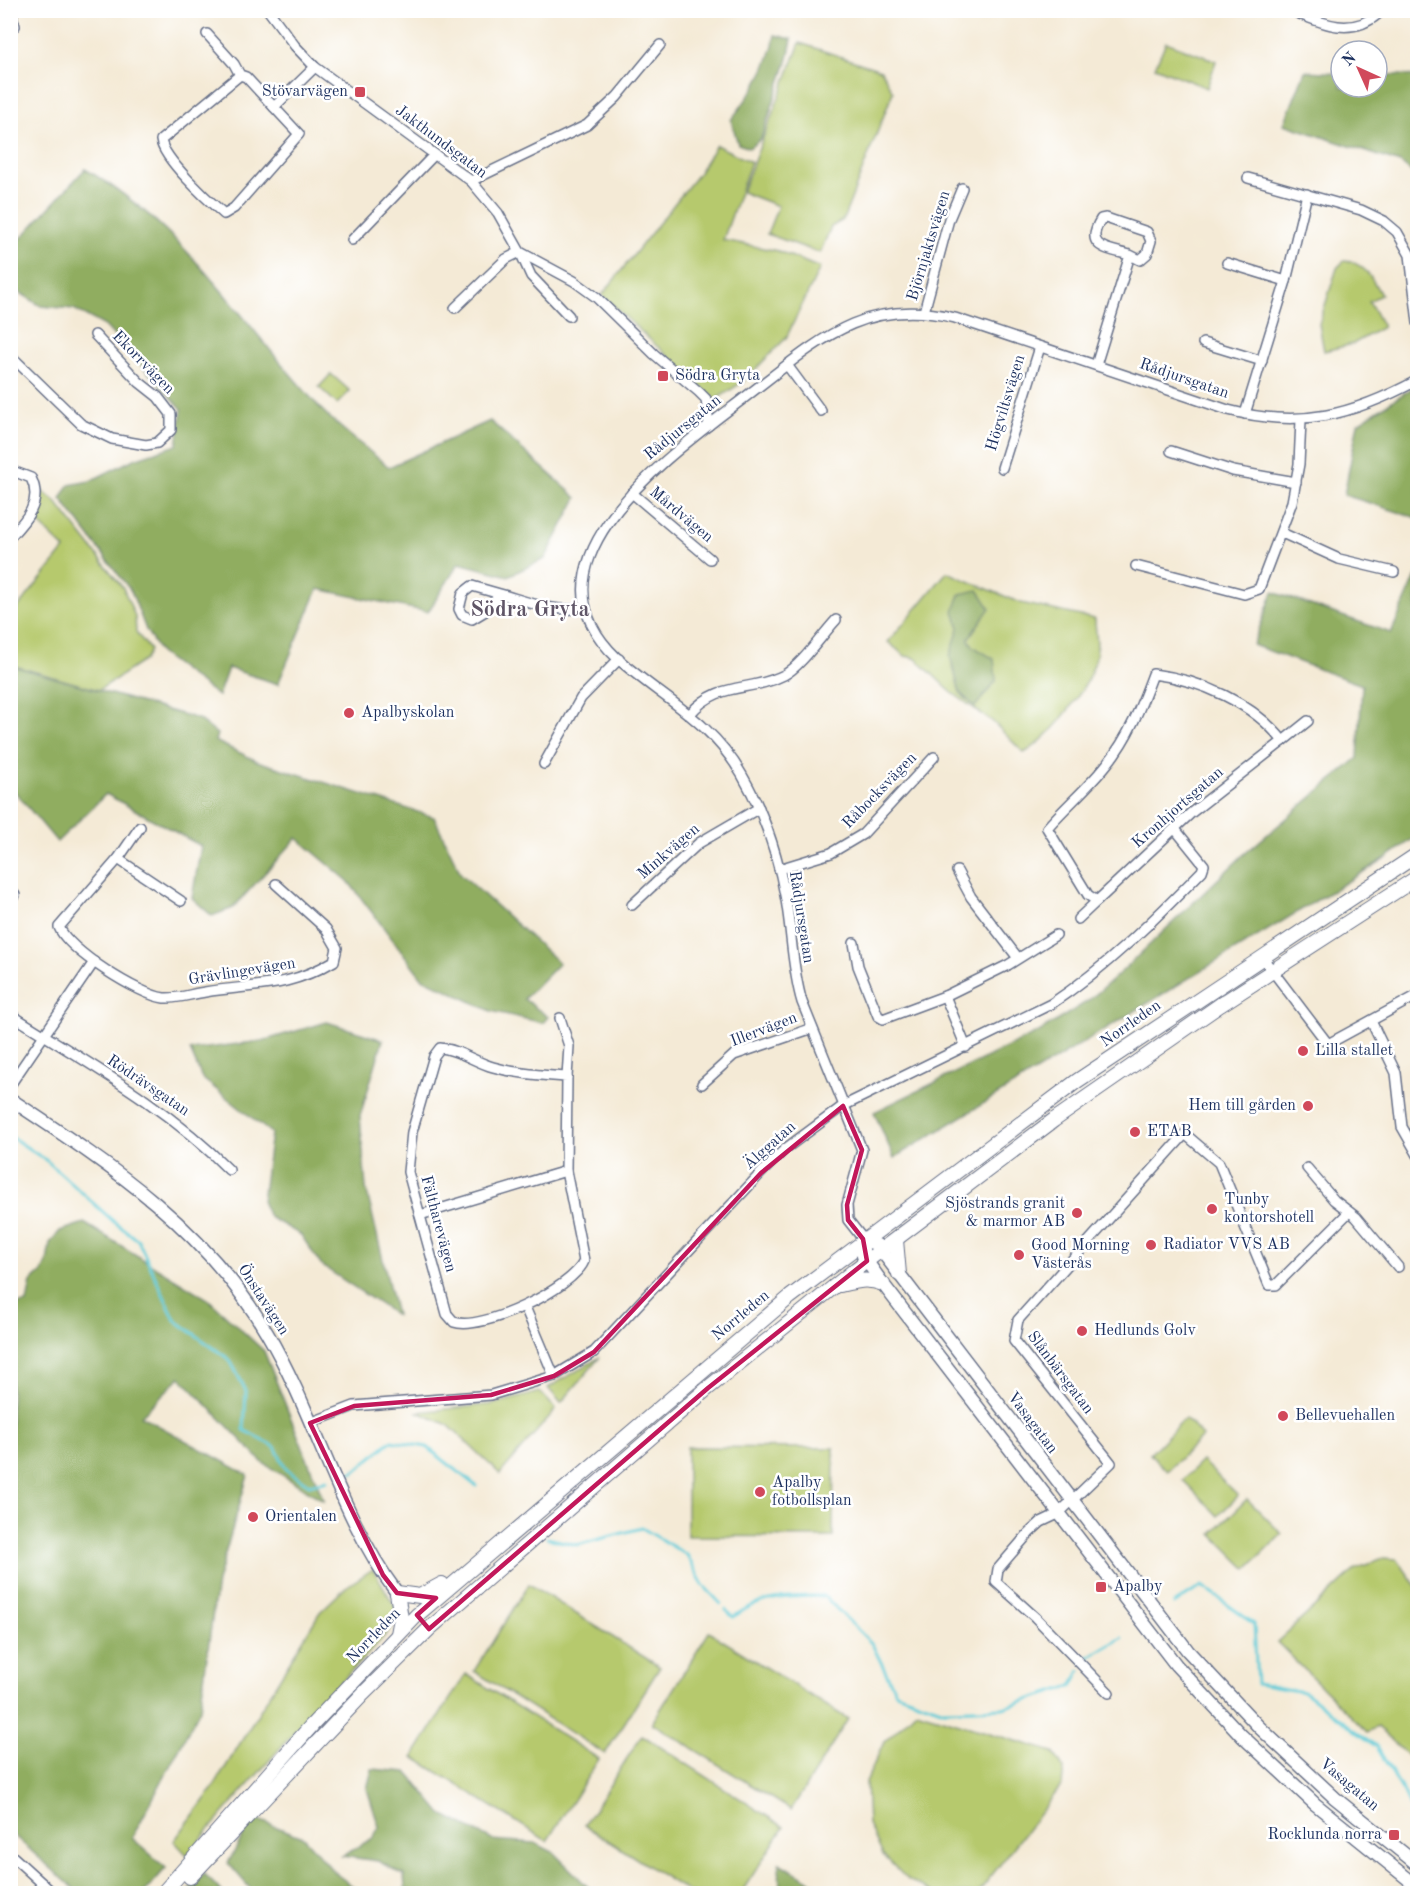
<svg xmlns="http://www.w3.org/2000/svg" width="1428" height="1904" viewBox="0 0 1428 1904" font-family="'Old Standard TT',serif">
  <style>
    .green { fill: #b6c96d; stroke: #687c66; stroke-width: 1.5 }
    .forest { fill: #90ad60; stroke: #566e5f; stroke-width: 1.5 }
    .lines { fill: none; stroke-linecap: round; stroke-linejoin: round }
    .stream { stroke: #5dc9d5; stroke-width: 3 }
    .minor-casing { stroke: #677088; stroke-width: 12 }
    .tertiary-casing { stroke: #677088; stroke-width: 15 }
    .secondary-casing { stroke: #677088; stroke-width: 16 }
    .minor { stroke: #fff; stroke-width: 9 }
    .tertiary { stroke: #fff; stroke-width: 12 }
    .secondary { stroke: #fff; stroke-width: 14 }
    .marked { fill: none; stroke: #c2185b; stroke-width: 4.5; stroke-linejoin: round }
    .poi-dot { fill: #d1495b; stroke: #fff; stroke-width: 2 }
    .labels { text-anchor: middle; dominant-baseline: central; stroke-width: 5; stroke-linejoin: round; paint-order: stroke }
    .poi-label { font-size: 16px; fill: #1b2f5e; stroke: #fff; text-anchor: start }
    .street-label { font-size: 16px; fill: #1b2f5e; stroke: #fff }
    .district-label { font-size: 22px; font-weight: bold; fill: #5f5567; stroke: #fff }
  </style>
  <rect width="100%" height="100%" fill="#fff"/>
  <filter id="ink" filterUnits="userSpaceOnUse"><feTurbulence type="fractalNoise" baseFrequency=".0167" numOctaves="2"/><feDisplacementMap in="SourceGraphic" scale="12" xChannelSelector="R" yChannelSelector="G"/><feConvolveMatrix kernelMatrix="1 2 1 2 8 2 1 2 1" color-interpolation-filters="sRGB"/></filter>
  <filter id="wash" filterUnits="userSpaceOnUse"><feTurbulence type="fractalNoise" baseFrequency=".008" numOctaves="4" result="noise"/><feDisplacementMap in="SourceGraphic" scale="24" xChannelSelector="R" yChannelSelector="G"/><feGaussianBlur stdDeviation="1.35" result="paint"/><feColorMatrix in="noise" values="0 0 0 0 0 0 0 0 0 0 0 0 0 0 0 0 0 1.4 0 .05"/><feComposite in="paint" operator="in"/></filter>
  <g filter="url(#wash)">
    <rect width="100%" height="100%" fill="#f4ead6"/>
    <!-- green -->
    <g class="green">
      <path d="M1166,42L1216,61L1207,88L1155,67Z"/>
      <path d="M800,43L881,70L893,92L843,220L831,227L820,253L767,234L778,206L742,192Z"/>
      <path d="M716,145L751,162L723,240L778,251L820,268L786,338L743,382L715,400C678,364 639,331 602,295L698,174Z"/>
      <path d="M1344,261C1365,262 1372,279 1381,295L1369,301L1383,327L1353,344L1324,351L1319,324L1337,268Z"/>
      <path d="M331,374L350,391L337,404L319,387Z"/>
      <path d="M42,491L56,502L123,588L135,616L136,632L150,650L145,660L99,690L11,665V616L65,549L33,518Z"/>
      <path d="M947,572L1021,603L1095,619C1095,631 1099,646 1096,657C1089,688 1051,738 1024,753L993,722L951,692L915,658L905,656L888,642Z"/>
      <path d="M600,1357L561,1403L548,1388Z"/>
      <path d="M540,1392L556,1409L500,1474L448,1425L418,1412L494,1404Z"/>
      <path d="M1185,1418L1203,1436L1167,1471L1150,1454Z"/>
      <path d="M687,1447L834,1448L833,1537L687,1536Z"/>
      <path d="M1202,1461L1238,1496L1218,1516L1183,1480Z"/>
      <path d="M1247,1499L1282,1534L1247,1569L1212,1534Z"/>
      <path d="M1383,1558L1397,1559L1417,1587V1765L1378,1727L1367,1732L1277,1642L1356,1569Z"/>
      <path d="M373,1569L397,1610L391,1629L304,1721L187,1855L174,1841L211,1791L320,1612L346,1587Z"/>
      <path d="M529,1584L660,1667L605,1754L474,1671Z"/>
      <path d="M709,1632L848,1719L791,1810L652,1723Z"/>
      <path d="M466,1674L599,1759L547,1841L413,1757Z"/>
      <path d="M916,1711L1053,1752L1064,1769L1062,1785L978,1893H935L908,1880L883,1855L868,1824L866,1782L884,1742Z"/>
      <path d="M642,1735L784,1827L741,1893H690L584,1825Z"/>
    </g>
    <!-- forest -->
    <g class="forest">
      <path d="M775,35L792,39L788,59L761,139L749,148L738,144L731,120C751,94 770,68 775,35Z"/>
      <path d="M1305,71L1341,73V87H1377V74L1417,76V176L1400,163L1284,124Z"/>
      <path d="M85,169C189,229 244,327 323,411C343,431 367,449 389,467L490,421L577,498L545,559L508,576L459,563L428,612L318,589L278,684L228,668L218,696L160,653L146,630L131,591L61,499L69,485L90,481L134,459L177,445L182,409L105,326L74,309L41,306L11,287V249Z"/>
      <path d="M1417,385V518L1344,495L1358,423Z"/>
      <path d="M1417,574V836L1386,858L894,1158L874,1112L1039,1032L1088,1001L1119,974L1242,856L1358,758L1362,685L1253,645L1273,592L1391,633Z"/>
      <path d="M978,590L990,608L968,639L974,647L994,659L996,681L975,707L960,693L950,656L959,628L954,611L960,594Z"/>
      <path d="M10,665L198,719L217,734L215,741L257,761L434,817L461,874L559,963L524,999L548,1017L543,1023L491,1011L422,978L348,881L297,838L233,908L212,916L192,898L201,846L106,794L57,842L11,787Z"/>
      <path d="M327,1022L383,1040L360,1116L366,1188L396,1315L321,1265L301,1235L269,1217L262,1201L271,1133L202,1078L190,1050L262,1041Z"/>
      <path d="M84,1223L208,1299L264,1351L324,1501L263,1463L180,1377L141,1416L248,1475L217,1582L200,1709L132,1838L166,1868L144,1893H79L11,1833V1306L13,1309L19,1304L27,1303L31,1282L42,1272L47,1262L50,1243L60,1231Z"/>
      <path d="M372,1769L407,1772L442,1814L492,1840L535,1843L553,1852L594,1893H414L405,1888L404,1875L378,1861L342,1856L373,1838L379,1827L367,1789Z"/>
      <path d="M253,1818L303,1837L335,1873L362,1893H254L228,1863Z"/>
      <path d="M779,1863L832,1893H780Z"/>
      <path d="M204,1874L223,1893H187Z"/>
    </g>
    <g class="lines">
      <!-- stream -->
      <g class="stream">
        <path d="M10,1136L47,1161L113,1221L138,1240L175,1320L230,1360L246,1391L244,1430L275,1447L287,1470L309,1485L327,1480"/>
        <path d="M343,1475L354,1472L391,1441L427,1447L476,1486"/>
        <path d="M547,1538L577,1545L642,1528L687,1555L703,1585L721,1604"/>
        <path d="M1174,1604L1202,1586L1254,1624L1257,1684L1304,1692L1377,1747L1404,1793L1418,1823"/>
        <path d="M726,1610L733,1617C761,1596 790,1596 824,1596L872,1644L896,1693L944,1710L1003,1708L1072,1686L1080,1671"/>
        <path d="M1085,1663L1088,1657L1122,1638"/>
      </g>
    </g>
  </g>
  <g filter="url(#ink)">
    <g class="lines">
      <defs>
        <g id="minor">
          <path d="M14,10L12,16L15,26"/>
          <path d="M268,10L295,46L315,67L471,181L498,213L520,252L574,281L596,297L654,354L699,392L706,399L709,425"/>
          <path d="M1290,10C1319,22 1350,38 1378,14L1377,10"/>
          <path d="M207,34L234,64L240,75L246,77L299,134L234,208L224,214C209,201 163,159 161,140L240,75"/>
          <path d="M274,107L315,67"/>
          <path d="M1248,178L1361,210L1384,221L1397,232L1410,255L1418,323"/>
          <path d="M471,181L587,125L617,97L660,45"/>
          <path d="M352,240L434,155"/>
          <path d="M1227,263L1286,281"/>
          <path d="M455,308L506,259L520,252L531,276L569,316"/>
          <path d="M924,312L949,219L962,188"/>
          <path d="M1203,343L1262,361"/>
          <path d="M10,355L81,424L112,439L146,445L157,443L171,430V414L158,397L139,382L95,335"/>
          <path d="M787,365L821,411"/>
          <path d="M1096,365L1130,255L1140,260L1147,254L1151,241L1147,232L1106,218L1101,219C1083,248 1108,249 1130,255"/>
          <path d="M1245,414L1286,281L1307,194"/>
          <path d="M1171,451L1233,471L1296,482"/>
          <path d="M1002,468L1040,347"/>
          <path d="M10,470L31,478C43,502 26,520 10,537"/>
          <path d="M632,493L710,559"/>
          <path d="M1282,533L1339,559L1394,572"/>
          <path d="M1136,566L1244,594L1259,589L1292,502L1299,464L1301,420"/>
          <path d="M500,594L472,586L463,593L459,609L462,615L472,619L487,610L500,594C531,603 554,613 586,608"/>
          <path d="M1153,674C1201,680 1253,703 1283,741L1191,813L1097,901L1088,895L1047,828C1066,806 1089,787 1107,764C1129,737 1141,706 1153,674Z"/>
          <path d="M690,714C719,680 749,693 784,675C801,666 822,635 836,620"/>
          <path d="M1283,741L1308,721"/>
          <path d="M544,764L581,698L619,659"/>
          <path d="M140,827L118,859L59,927C68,950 139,995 164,998C178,999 191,994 205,992C256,984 287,989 334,961L337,948L326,929L276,884"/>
          <path d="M118,859L181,901"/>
          <path d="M779,869L831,853L863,834L934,757"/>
          <path d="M957,871L971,897L1018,958"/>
          <path d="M10,889L15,895L10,899"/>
          <path d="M632,905L699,843L759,808"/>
          <path d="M1078,919L1097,901"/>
          <path d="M854,943L858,966L878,1016L883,1019L945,996L1008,965L1056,935"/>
          <path d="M1262,957L1328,1044L1418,995"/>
          <path d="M945,996L966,1047"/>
          <path d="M10,1014C87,1063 165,1105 229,1170"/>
          <path d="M560,1018L569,1046L567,1077"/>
          <path d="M1371,1021L1396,1073L1402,1127L1418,1155"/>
          <path d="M440,1048C458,1049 475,1062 493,1067C517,1074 542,1075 567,1077L566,1171L584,1261C573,1288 482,1332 454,1322L447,1314L408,1172L412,1132L434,1056Z"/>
          <path d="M702,1084L734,1055L810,1029"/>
          <path d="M10,1085L94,962"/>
          <path d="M1307,1168L1334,1200L1356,1217L1398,1267"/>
          <path d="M420,1215L566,1171"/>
          <path d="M863,1239L848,1220L847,1205L862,1150L802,1002C792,969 792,934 786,900C778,856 765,814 742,775C710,719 661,698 617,658C513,560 679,449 748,395C816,343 864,295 955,318L1228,410C1301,429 1353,415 1418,380"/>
          <path d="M525,1307L554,1376"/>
          <path d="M310,1423L354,1406L491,1395L554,1376L594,1352L761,1173L785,1149L843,1106L1051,1004C1107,967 1155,919 1202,871L1204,865L1175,829"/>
          <path d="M1109,1693L1035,1617L996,1582L998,1569L1029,1533L1041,1522L1058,1514L1111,1463L1014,1341L1018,1320L1185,1134L1219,1163L1269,1285H1276L1349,1212"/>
          <path d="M10,1854L54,1894"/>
          <path d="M33,1894L43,1884"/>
        </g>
        <g id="tertiary">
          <path d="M10,1099C111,1166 204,1226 267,1333C316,1416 339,1515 397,1593"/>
          <path d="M1418,1865L1335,1798L1259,1727L1188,1651L877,1245L863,1239V1256L883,1284L1176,1665L1242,1736L1315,1804L1418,1887"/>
        </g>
        <g id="secondary">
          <path d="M896,1240L899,1274"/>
          <path d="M840,1285C856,1281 867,1278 883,1284"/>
          <path d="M397,1593L420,1596L442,1584"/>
          <path d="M397,1593L401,1618L398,1634"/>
          <path d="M190,1877L363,1694L429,1629L708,1388L856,1269L1054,1120L1220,1005L1418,877"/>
          <path d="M162,1894L312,1725L417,1615L790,1297L1077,1081L1418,854"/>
        </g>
      </defs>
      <!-- minor casing -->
      <use href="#minor" class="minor-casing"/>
      <!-- tertiary casing -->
      <use href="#tertiary" class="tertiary-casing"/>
      <!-- secondary casing -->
      <use href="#secondary" class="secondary-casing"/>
      <!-- minor -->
      <use href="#minor" class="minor"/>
      <!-- tertiary -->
      <use href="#tertiary" class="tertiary"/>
      <!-- secondary -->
      <use href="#secondary" class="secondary"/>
    </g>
  </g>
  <!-- marked area -->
  <path class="marked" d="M843,1106L862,1150L847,1205L848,1220L863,1239L867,1261L708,1388L429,1629L417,1615L436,1598L397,1593L383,1575L310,1423L354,1406L491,1395L554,1376L594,1352L761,1173Z"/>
  <!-- markers -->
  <g class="poi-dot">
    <rect x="354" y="86" width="12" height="12" rx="3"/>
    <rect x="657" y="370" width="12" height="12" rx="3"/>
    <circle cx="349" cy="713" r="6"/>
    <circle cx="1303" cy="1051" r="6"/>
    <circle cx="1308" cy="1106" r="6"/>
    <circle cx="1135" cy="1132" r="6"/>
    <circle cx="1212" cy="1209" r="6"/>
    <circle cx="1077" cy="1213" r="6"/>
    <circle cx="1151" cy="1245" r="6"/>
    <circle cx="1019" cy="1255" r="6"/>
    <circle cx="1082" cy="1331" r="6"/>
    <circle cx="1283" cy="1416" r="6"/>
    <circle cx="760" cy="1492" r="6"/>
    <circle cx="253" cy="1517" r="6"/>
    <rect x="1095" y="1581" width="12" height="12" rx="3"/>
    <rect x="1388" y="1829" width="12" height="12" rx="3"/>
  </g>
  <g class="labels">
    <!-- poi labels -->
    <g class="poi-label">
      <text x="348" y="92" text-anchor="end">Stövarvägen</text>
      <text x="675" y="376">Södra Gryta</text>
      <text x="361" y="713">Apalbyskolan</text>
      <text x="1315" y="1051">Lilla stallet</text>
      <text x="1296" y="1106" text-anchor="end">Hem till gården</text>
      <text x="1147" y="1132">ETAB</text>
      <text x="1224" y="1200">Tunby<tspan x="1224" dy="18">kontorshotell</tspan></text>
      <text x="1065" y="1204" text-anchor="end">Sjöstrands granit<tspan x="1065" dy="18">&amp; marmor AB</tspan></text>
      <text x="1163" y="1245">Radiator VVS AB</text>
      <text x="1031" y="1246">Good Morning<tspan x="1031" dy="18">Västerås</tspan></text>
      <text x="1094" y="1331">Hedlunds Golv</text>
      <text x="1295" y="1416">Bellevuehallen</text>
      <text x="772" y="1483">Apalby<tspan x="772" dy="18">fotbollsplan</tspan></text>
      <text x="265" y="1517">Orientalen</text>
      <text x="1113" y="1587">Apalby</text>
      <text x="1382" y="1835" text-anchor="end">Rocklunda norra</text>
    </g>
    <!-- street labels -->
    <g class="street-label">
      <text transform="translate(441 142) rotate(37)">Jakthundsgatan</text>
      <text transform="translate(929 246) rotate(-73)">Björnjaktsvägen</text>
      <text transform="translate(143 363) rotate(46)">Ekorrvägen</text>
      <text transform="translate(1184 379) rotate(19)">Rådjursgatan</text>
      <text transform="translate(1006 403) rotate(-73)">Högviltsvägen</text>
      <text transform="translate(683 428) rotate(-39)">Rådjursgatan</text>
      <text transform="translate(681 515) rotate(40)">Mårdvägen</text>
      <text transform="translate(880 791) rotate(-46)">Råbocksvägen</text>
      <text transform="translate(1178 808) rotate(-41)">Kronhjortsgatan</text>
      <text transform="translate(669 852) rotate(-41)">Minkvägen</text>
      <text transform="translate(801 917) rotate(81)">Rådjursgatan</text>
      <text transform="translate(242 972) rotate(-9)">Grävlingevägen</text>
      <text transform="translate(1131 1024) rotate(-35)">Norrleden</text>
      <text transform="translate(764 1030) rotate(-21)">Illervägen</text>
      <text transform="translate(148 1086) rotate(34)">Rödrävsgatan</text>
      <text transform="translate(770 1146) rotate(-42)">Älggatan</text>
      <text transform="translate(438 1224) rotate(75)">Fältharevägen</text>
      <text transform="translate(263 1300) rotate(57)">Önstavägen</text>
      <text transform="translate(741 1316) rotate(-40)">Norrleden</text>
      <text transform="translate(1060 1373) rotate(53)">Slånbärsgatan</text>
      <text transform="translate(1032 1423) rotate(53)">Vasagatan</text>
      <text transform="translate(374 1636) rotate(-46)">Norrleden</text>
      <text transform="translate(1349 1785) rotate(40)">Vasagatan</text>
    </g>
    <!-- district labels -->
    <g class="district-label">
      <text x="530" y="610">Södra Gryta</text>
    </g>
  </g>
  <!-- margin -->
  <rect width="1428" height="1904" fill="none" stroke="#fff" stroke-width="36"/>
  <!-- north arrow -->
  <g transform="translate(1359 69) rotate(315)"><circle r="28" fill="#ffffff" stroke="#a4acbf" stroke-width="1.5"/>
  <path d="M0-4.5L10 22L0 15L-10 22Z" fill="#d1495b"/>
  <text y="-9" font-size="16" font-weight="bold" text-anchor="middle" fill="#1b2f5e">N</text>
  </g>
</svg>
